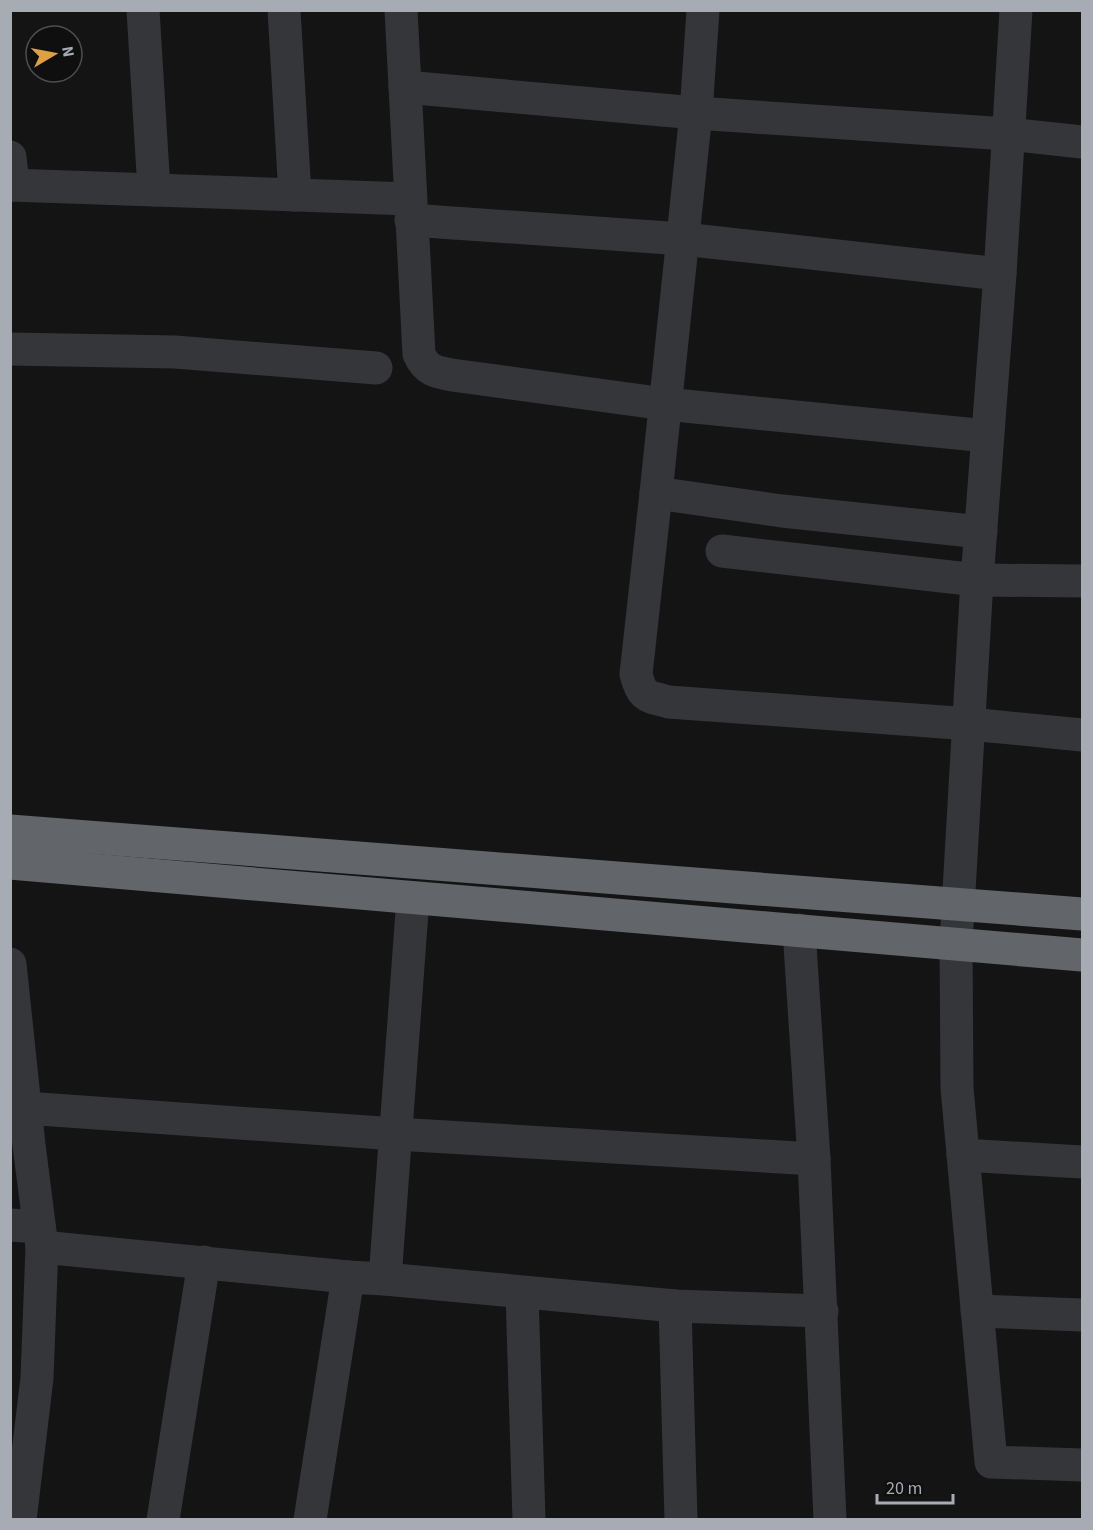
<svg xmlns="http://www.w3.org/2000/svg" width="1093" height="1530" viewBox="0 0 1093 1530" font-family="'Source Sans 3',sans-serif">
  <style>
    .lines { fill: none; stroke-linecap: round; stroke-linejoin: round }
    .minor { stroke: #35363a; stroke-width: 33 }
    .highway { stroke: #62656a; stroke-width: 33 }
  </style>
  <rect width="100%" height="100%" fill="#141415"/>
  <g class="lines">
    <!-- minor -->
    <g class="minor">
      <path d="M143,10L154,190"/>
      <path d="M284,10L295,195"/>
      <path d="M401,10L419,354C426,370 435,372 452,375L665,404L987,436"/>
      <path d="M703,10L696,113L656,493L782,511L981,532"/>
      <path d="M1016,10L1000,274L977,580L956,943L957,1088L991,1462L1082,1465"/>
      <path d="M405,87L696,113L1007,134L1082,142"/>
      <path d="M10,157L13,185"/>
      <path d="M10,185L410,199"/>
      <path d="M411,220L683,239L1000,274"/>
      <path d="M10,349L175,352L376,368"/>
      <path d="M656,493L636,674C642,698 647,696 669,702L970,724L1082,735"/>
      <path d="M722,551L977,580L1082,581"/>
      <path d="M799,930L814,1159L830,1520"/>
      <path d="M10,964L29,1145L42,1247L37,1378L20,1520"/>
      <path d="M25,1108L396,1134L814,1159"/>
      <path d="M963,1155L1082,1162"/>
      <path d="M10,1225L39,1227"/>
      <path d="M42,1247L348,1277"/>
      <path d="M385,1279L675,1306L822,1311"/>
      <path d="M522,1293L529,1520"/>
      <path d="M675,1306L681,1520"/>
      <path d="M977,1311L1082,1315"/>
      <path d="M163,1520L204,1262"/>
      <path d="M310,1520L348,1277L385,1279L413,898"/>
    </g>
    <!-- highway -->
    <g class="highway">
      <path d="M10,831L1082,914"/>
      <path d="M10,863L1082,955"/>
    </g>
  </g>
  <!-- border -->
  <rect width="1093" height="1530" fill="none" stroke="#a7acb4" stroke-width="24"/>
  <!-- north arrow -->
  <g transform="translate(54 54) rotate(80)"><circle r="28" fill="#0f0f10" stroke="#4c4e52" stroke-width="1.5"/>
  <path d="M0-4.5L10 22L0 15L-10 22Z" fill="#dea043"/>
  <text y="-9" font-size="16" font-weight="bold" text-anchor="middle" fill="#a7acb4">N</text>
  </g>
  <!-- scale -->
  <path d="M877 1494v9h76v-9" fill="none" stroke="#a7acb4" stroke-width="3"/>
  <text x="886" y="1494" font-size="18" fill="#a7acb4" stroke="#0f0f10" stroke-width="4.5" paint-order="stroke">20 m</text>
</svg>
